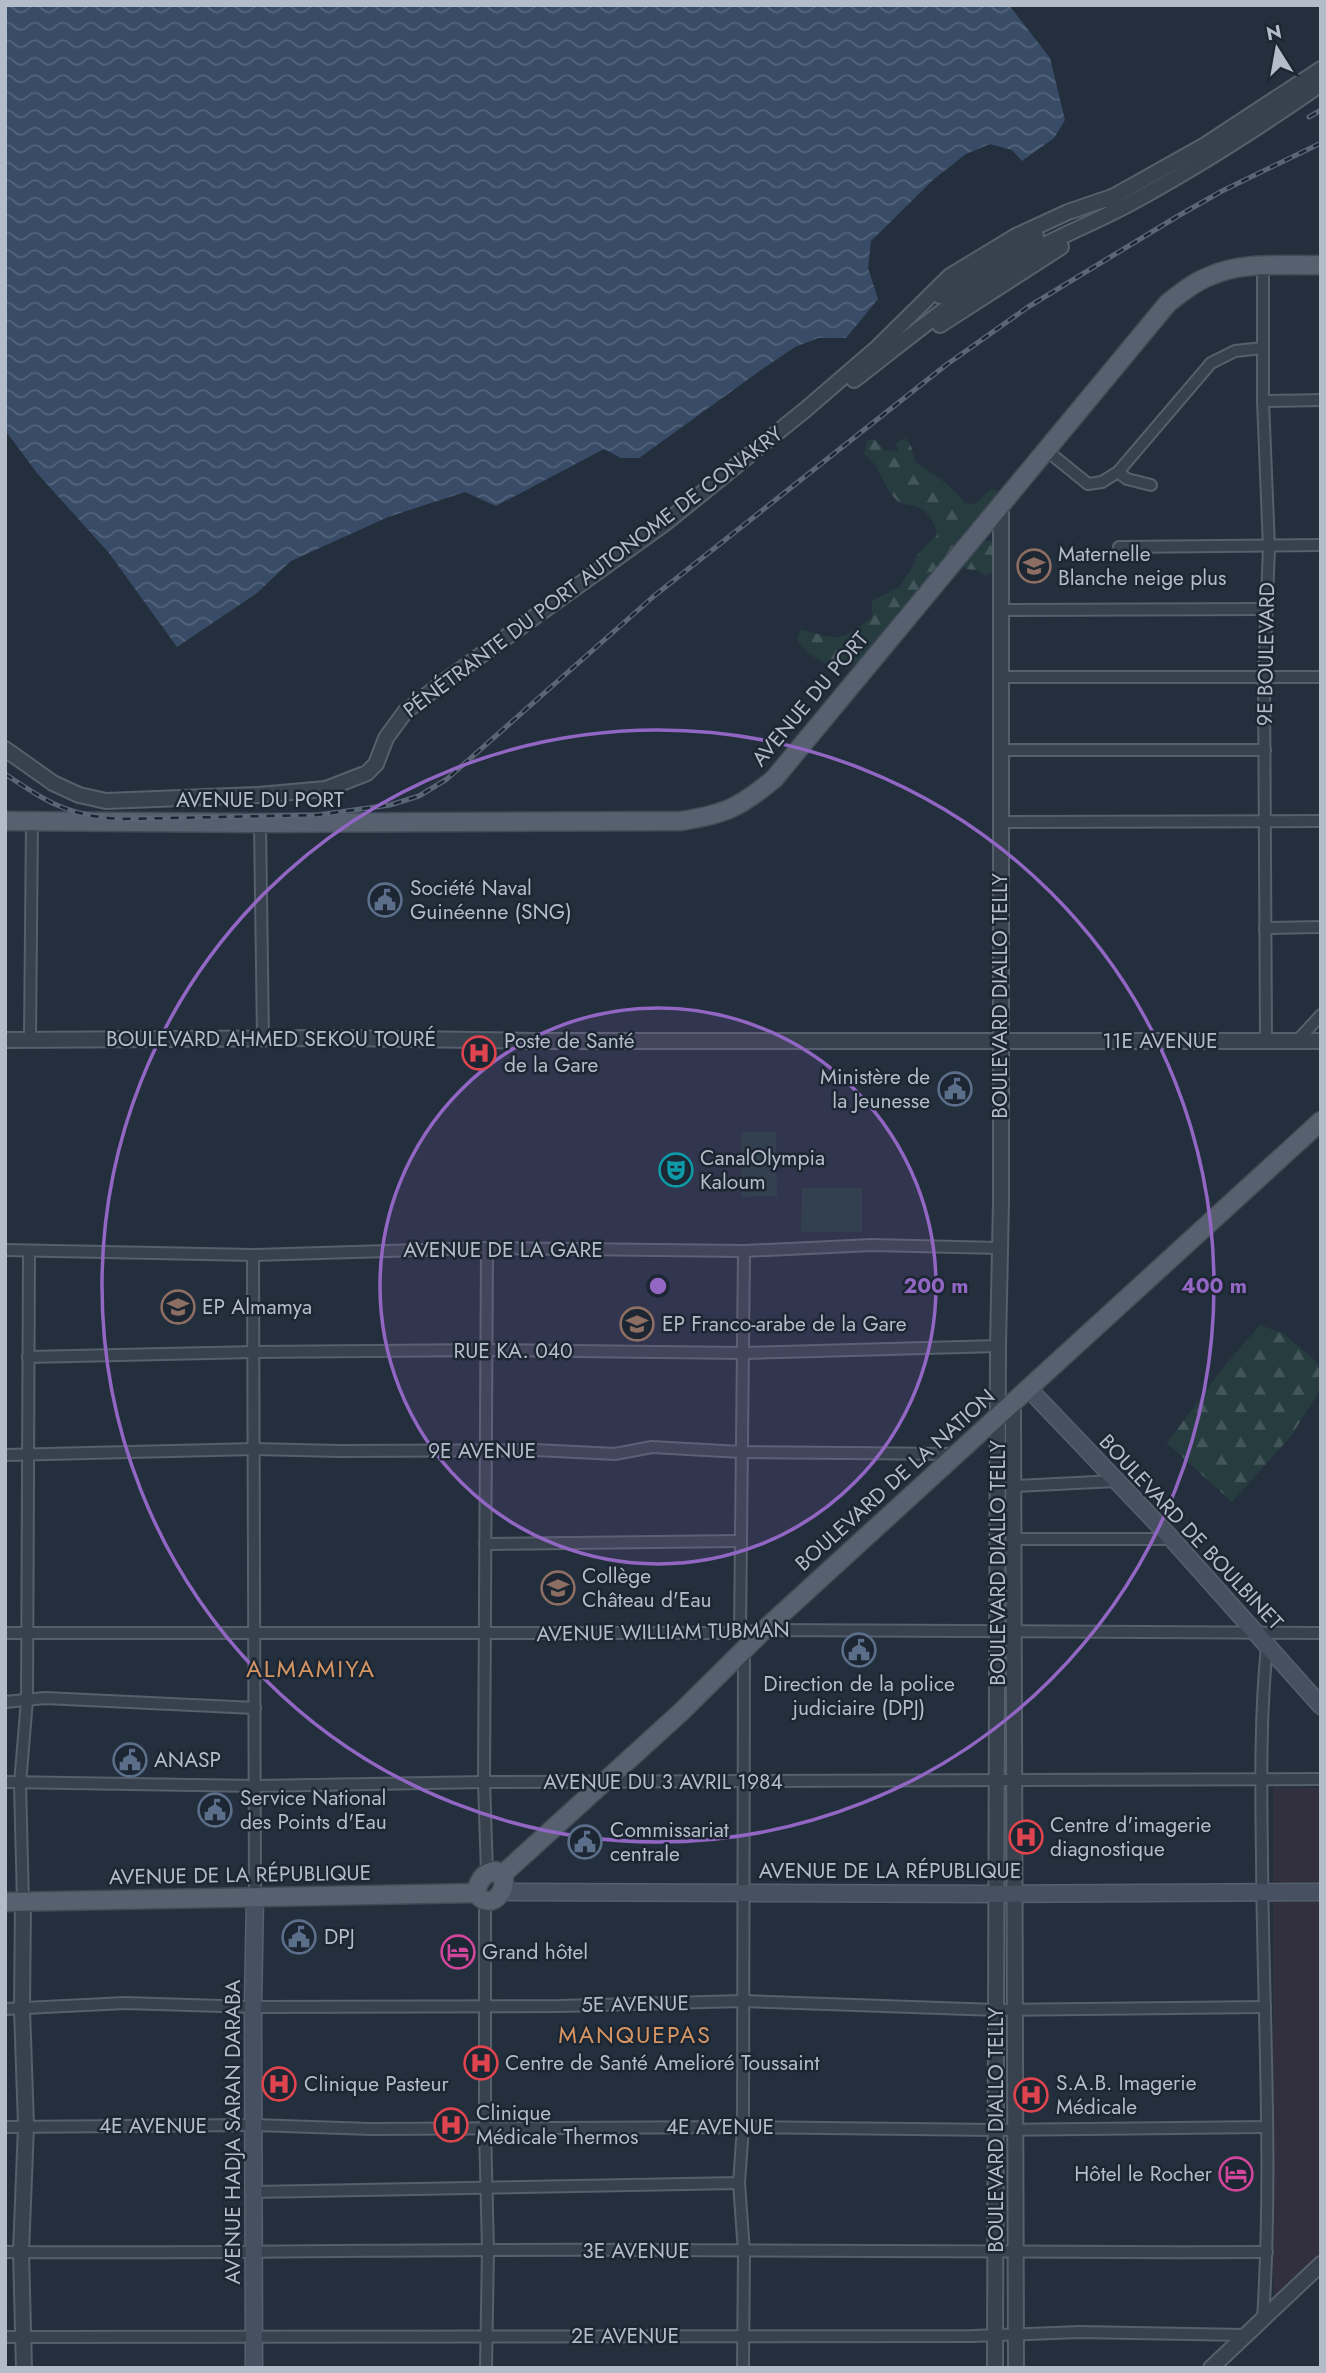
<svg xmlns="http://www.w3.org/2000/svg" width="1326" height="2373" viewBox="0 0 1326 2373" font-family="Jost,sans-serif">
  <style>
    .medical { fill: #32303f }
    .forest { fill: url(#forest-firs) }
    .park { fill: #263c3f }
    .water { fill: url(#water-waves) }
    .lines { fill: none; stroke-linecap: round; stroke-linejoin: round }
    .minor-casing { stroke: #565f6c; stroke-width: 14 }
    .tertiary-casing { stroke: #565f6c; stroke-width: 18 }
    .secondary-casing { stroke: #565f6c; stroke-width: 19 }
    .primary-casing { stroke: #414a57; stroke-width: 21 }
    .minor { stroke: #38414e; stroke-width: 10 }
    .tertiary { stroke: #38414e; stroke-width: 14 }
    .secondary { stroke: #465061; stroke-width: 16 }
    .primary { stroke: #56606e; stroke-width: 18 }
    .rail-casing { stroke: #5a6575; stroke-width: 5 }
    .rail { stroke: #1d2633; stroke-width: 2.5; stroke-dasharray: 8; stroke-linecap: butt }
    .ring { fill: none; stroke: #9266c3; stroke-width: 3.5 }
    .labels { text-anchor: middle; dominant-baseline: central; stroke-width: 5; stroke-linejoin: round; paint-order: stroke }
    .poi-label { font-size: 21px; fill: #b4bcc9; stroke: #1d2633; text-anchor: start }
    .street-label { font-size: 21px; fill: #b4bcc9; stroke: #1d2633 }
    .neighbourhood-label { font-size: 23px; letter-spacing: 2px; fill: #d59563; stroke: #1d2633 }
    .quarter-label { font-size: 24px; letter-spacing: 2px; fill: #d59563; stroke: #1d2633 }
    .centre { fill: #9266c3; stroke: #1d2633; stroke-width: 3.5 }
    .ring-label { font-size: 21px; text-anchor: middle; font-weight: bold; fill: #9266c3; stroke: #1d2633; stroke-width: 5; stroke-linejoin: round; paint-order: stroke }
  </style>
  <defs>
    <pattern id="forest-firs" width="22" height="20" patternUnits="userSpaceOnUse" patternTransform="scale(1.75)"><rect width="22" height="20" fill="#263c3f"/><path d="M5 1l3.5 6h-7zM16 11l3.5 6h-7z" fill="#435659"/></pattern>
    <pattern id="water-waves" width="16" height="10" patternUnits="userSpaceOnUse" patternTransform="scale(1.75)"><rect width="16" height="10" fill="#394c67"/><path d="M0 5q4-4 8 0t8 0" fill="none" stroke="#53647b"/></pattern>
  </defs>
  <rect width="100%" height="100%" fill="#242f3e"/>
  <!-- medical -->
  <path class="medical" d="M1273,1787L1321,1788V2259L1277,2297L1274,2293L1273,2282Z"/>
  <!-- forest -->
  <g class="forest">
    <path d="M905,438L911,446L915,462C932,473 954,487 965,503L975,504L991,489L1002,492L981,541H993L996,555L995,571L985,576L977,570L966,569L962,564L867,659L846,669L836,661L831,665C819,662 803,650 797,639L801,629C839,641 840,642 872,617V601L899,587L912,568L917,555L937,535C936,525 929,513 920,508C914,504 905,506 899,502C882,489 882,466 864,454L867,440H875L885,450L898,451L896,443Z"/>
    <path d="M1260,1325L1284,1334L1321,1366V1389L1291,1436L1232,1502L1167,1443L1227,1363Z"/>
  </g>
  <!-- park -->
  <g class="park">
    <path d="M741,1132H776L777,1196L741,1197Z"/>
    <path d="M802,1188H862V1232H801Z"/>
  </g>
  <!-- water -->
  <path class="water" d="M5,5H1009L1050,58L1065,120L1054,138L1022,161L1012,150L990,144L966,154L934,179L871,241L868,268L878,299L846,338H818L795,347L761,370L639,458H621L604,449L496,506L465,492L388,517L291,561L257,593L177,647L109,553L37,473L5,430Z"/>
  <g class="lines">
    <defs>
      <g id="minor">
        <path d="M1263,266V401L1269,547L1264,677L1266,1041"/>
        <path d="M1263,401L1321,400"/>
        <path d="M1046,450L1088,484L1102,482L1118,472L1211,363L1235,351L1263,348"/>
        <path d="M1118,472L1127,479L1151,485"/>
        <path d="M1119,547L1321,545"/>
        <path d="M1000,610L1265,609"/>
        <path d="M1001,677H1321"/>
        <path d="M1001,750H1265"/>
        <path d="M1001,822L1321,821"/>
        <path d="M260,823L263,1038"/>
        <path d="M1265,928L1321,927"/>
        <path d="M30,1039L32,821"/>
        <path d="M1297,1041L1321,1015"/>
        <path d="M5,1250L253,1255L487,1248L744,1251L872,1245L1000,1248"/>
        <path d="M253,1255L255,1896"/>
        <path d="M28,1357L254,1352L487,1350L744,1353L998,1346"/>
        <path d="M5,1455L255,1449L339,1451L535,1450L615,1454L652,1447L741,1452L957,1454"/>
        <path d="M1014,1486L1116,1481"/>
        <path d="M1013,1539H1172"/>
        <path d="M485,1544L740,1541"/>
        <path d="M5,1633H740L764,1630L1321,1633"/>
        <path d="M740,1633L744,1251"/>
        <path d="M5,1702L45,1698L255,1708"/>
        <path d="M5,1782L256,1786L484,1782L1321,1779"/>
        <path d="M487,1873L484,1782L487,1248"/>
        <path d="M23,1902L20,1784L27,1700L29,1251"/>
        <path d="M485,1902V2128L488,2250L486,2368"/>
        <path d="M5,2009L125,2003L253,2007L560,2006L742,2001L997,2010L1265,2007"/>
        <path d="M5,2127L253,2125L371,2129L743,2127L996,2130L1267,2127"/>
        <path d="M253,2192L739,2183"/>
        <path d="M5,2252C166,2253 327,2251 487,2250C747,2249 1007,2253 1267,2252"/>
        <path d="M1263,2319C1273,2165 1263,2011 1262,1858C1261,1787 1260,1716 1267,1646"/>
        <path d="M5,2337L974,2336L1079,2332L1245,2335"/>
        <path d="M743,2368L744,2252L739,2183L743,2127L744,1651"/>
      </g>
      <g id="tertiary">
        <path d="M1107,200L1205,145L1321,69"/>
        <path d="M940,296L1036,236"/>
        <path d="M940,325L1061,247"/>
        <path d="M854,380C911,336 968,288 1031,252C1062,235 1095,222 1127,205C1194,169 1258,128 1321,84"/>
        <path d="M5,749L53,783L79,795L106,801L258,795L326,789L367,773L376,764L386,738L405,712L445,681L664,524L805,410L878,347L950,276L1016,236L1068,212L1115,196"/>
        <path d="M5,1040L336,1038L535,1041H1321"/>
        <path d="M1013,1402L1016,2368"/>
        <path d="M23,1902L22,2009L26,2126L21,2252L24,2368"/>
        <path d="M995,2368L998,1346L1001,1202V506"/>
        <path d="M1211,2368L1321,2264"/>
      </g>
      <g id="secondary">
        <path d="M1029,1389L1172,1539L1321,1706"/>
        <path d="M502,1892L995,1894L1321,1892"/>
        <path d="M254,2368L253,2007L255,1896"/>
      </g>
      <g id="primary">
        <path d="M5,821L260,823L681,821C725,814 739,808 774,779L1168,303C1181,293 1194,282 1210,276C1243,261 1285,266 1321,265"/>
        <path d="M496,1871L504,1880C504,1897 488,1910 476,1893C478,1882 483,1872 496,1871Z"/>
        <path d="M502,1875L680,1713L764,1630L1321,1121"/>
        <path d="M5,1902L476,1893"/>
      </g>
    </defs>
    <!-- minor casing -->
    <use href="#minor" class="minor-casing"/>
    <!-- tertiary casing -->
    <use href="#tertiary" class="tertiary-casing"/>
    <!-- secondary casing -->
    <use href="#secondary" class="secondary-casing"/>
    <!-- primary casing -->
    <use href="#primary" class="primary-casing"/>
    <!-- minor -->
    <use href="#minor" class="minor"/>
    <!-- tertiary -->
    <use href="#tertiary" class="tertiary"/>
    <!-- secondary -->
    <use href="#secondary" class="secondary"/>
    <!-- primary -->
    <use href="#primary" class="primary"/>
    <defs>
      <g id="rail">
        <path d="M1309,117L1321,110"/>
        <path d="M5,774C49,803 68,816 122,819L317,815L390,805L419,796L447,779L654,596L946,365L1028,307L1178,216L1222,191L1321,143"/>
      </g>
    </defs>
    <!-- rail casing -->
    <use href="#rail" class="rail-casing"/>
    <!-- rail -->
    <use href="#rail" class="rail"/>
  </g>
  <!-- distance rings -->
  <circle cx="658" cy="1286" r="278" fill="#9266c3" fill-opacity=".12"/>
  <g class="ring">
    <circle cx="658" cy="1286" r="278"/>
    <circle cx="658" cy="1286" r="556"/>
  </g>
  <!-- icons -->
  <defs>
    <symbol id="school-ring" viewBox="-11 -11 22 22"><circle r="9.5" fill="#1d2633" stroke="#8d6e63" stroke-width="1.5"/><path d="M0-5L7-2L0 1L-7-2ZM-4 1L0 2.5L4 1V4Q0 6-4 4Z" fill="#8d6e63"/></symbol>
    <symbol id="civic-ring" viewBox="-11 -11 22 22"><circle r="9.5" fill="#1d2633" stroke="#5c6f8a" stroke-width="1.5"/><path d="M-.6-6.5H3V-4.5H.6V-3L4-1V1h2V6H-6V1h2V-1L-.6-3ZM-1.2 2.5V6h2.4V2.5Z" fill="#5c6f8a"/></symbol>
    <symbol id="hospital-ring" viewBox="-11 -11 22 22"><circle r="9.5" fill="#1d2633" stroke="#e0444e" stroke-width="1.5"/><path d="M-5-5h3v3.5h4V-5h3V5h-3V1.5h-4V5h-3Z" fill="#e0444e"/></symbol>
    <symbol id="theatre-ring" viewBox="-11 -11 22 22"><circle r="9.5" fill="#1d2633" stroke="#0f9aa8" stroke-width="1.5"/><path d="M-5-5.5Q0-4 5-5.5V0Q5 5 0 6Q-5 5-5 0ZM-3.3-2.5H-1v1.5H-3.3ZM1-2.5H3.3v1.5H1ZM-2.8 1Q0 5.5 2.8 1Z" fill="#0f9aa8"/></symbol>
    <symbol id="hotel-ring" viewBox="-11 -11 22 22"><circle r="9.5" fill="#1d2633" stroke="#d1479c" stroke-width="1.5"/><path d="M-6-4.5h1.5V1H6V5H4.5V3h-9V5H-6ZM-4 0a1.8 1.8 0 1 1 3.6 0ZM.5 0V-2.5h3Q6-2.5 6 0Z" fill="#d1479c"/></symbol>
  </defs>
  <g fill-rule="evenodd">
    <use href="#school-ring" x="1015" y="547" width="38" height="38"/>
    <use href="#civic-ring" x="366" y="881" width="38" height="38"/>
    <use href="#hospital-ring" x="460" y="1034" width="38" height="38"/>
    <use href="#civic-ring" x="936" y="1070" width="38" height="38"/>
    <use href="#theatre-ring" x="657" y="1151" width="38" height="38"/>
    <use href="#school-ring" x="159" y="1288" width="38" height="38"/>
    <use href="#school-ring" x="618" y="1305" width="38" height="38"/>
    <use href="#school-ring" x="539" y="1569" width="38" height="38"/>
    <use href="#civic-ring" x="840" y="1631" width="38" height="38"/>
    <use href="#civic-ring" x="111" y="1741" width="38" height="38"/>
    <use href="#civic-ring" x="196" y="1791" width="38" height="38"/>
    <use href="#hospital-ring" x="1007" y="1818" width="38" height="38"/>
    <use href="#civic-ring" x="566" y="1823" width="38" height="38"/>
    <use href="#civic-ring" x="280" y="1918" width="38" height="38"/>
    <use href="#hotel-ring" x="439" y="1933" width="38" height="38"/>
    <use href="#hospital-ring" x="462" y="2044" width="38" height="38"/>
    <use href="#hospital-ring" x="260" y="2065" width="38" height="38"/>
    <use href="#hospital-ring" x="1012" y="2076" width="38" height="38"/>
    <use href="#hospital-ring" x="432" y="2106" width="38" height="38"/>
    <use href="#hotel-ring" x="1217" y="2155" width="38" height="38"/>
  </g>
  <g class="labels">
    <!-- poi labels -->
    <g class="poi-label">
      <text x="1058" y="554">Maternelle<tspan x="1058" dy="24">Blanche neige plus</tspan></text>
      <text x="410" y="888">Société Naval<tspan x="410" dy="24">Guinéenne (SNG)</tspan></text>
      <text x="504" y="1041">Poste de Santé<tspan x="504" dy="24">de la Gare</tspan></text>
      <text x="930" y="1077" text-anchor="end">Ministère de<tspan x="930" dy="24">la Jeunesse</tspan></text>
      <text x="700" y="1158">CanalOlympia<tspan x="700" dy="24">Kaloum</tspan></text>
      <text x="202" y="1307">EP Almamya</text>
      <text x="662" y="1324">EP Franco-arabe de la Gare</text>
      <text x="582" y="1576">Collège<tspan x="582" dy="24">Château d'Eau</tspan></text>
      <text x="859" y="1684" text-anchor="middle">Direction de la police<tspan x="859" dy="24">judiciaire (DPJ)</tspan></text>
      <text x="154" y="1760">ANASP</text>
      <text x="240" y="1798">Service National<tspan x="240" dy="24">des Points d'Eau</tspan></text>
      <text x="1050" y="1825">Centre d'imagerie<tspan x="1050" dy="24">diagnostique</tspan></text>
      <text x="610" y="1830">Commissariat<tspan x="610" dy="24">centrale</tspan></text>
      <text x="324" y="1937">DPJ</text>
      <text x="482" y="1952">Grand hôtel</text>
      <text x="505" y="2063">Centre de Santé Amelioré Toussaint</text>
      <text x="1056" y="2083">S.A.B. Imagerie<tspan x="1056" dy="24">Médicale</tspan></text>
      <text x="304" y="2084">Clinique Pasteur</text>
      <text x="476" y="2113">Clinique<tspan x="476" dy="24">Médicale Thermos</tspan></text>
      <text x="1212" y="2174" text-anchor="end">Hôtel le Rocher</text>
    </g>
    <!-- street labels -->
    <g class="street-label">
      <text transform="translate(593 572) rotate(-37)">PÉNÉTRANTE DU PORT AUTONOME DE CONAKRY</text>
      <text transform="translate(1266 654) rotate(-89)">9E BOULEVARD</text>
      <text transform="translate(810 699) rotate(-50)">AVENUE DU PORT</text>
      <text x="260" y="800">AVENUE DU PORT</text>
      <text transform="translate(1000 996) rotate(-90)">BOULEVARD DIALLO TELLY</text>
      <text x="271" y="1039">BOULEVARD AHMED SEKOU TOURÉ</text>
      <text x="1160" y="1041">11E AVENUE</text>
      <text x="503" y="1250">AVENUE DE LA GARE</text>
      <text x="513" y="1351">RUE KA. 040</text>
      <text x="482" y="1451">9E AVENUE</text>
      <text transform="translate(895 1480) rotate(-42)">BOULEVARD DE LA NATION</text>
      <text transform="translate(1191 1532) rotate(47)">BOULEVARD DE BOULBINET</text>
      <text transform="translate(998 1563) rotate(-90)">BOULEVARD DIALLO TELLY</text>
      <text transform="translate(663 1632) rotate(-1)">AVENUE WILLIAM TUBMAN</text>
      <text x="663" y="1782">AVENUE DU 3 AVRIL 1984</text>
      <text x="890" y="1871">AVENUE DE LA RÉPUBLIQUE</text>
      <text transform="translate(240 1875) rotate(-1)">AVENUE DE LA RÉPUBLIQUE</text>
      <text transform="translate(635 2004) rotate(-1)">5E AVENUE</text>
      <text x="153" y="2126">4E AVENUE</text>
      <text x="720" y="2127">4E AVENUE</text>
      <text transform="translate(996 2130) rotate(-90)">BOULEVARD DIALLO TELLY</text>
      <text transform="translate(233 2132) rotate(-90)">AVENUE HADJA SARAN DARABA</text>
      <text x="636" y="2251">3E AVENUE</text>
      <text x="625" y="2336">2E AVENUE</text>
    </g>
    <!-- neighbourhood labels -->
    <g class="neighbourhood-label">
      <text x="635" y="2035">MANQUEPAS</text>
    </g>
    <!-- quarter labels -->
    <g class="quarter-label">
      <text x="311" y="1668">ALMAMIYA</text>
    </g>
  </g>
  <circle cx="658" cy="1286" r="10" class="centre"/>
  <g class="ring-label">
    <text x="936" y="1293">200 m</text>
    <text x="1214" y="1293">400 m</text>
  </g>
  <!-- border -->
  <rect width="1326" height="2373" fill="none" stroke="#b4bcc9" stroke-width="14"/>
  <!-- north arrow -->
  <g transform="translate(1277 49) rotate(349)" stroke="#1d2633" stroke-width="5" paint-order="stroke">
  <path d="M0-5L12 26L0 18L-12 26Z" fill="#b4bcc9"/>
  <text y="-10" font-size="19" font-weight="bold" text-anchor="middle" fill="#b4bcc9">N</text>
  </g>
</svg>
